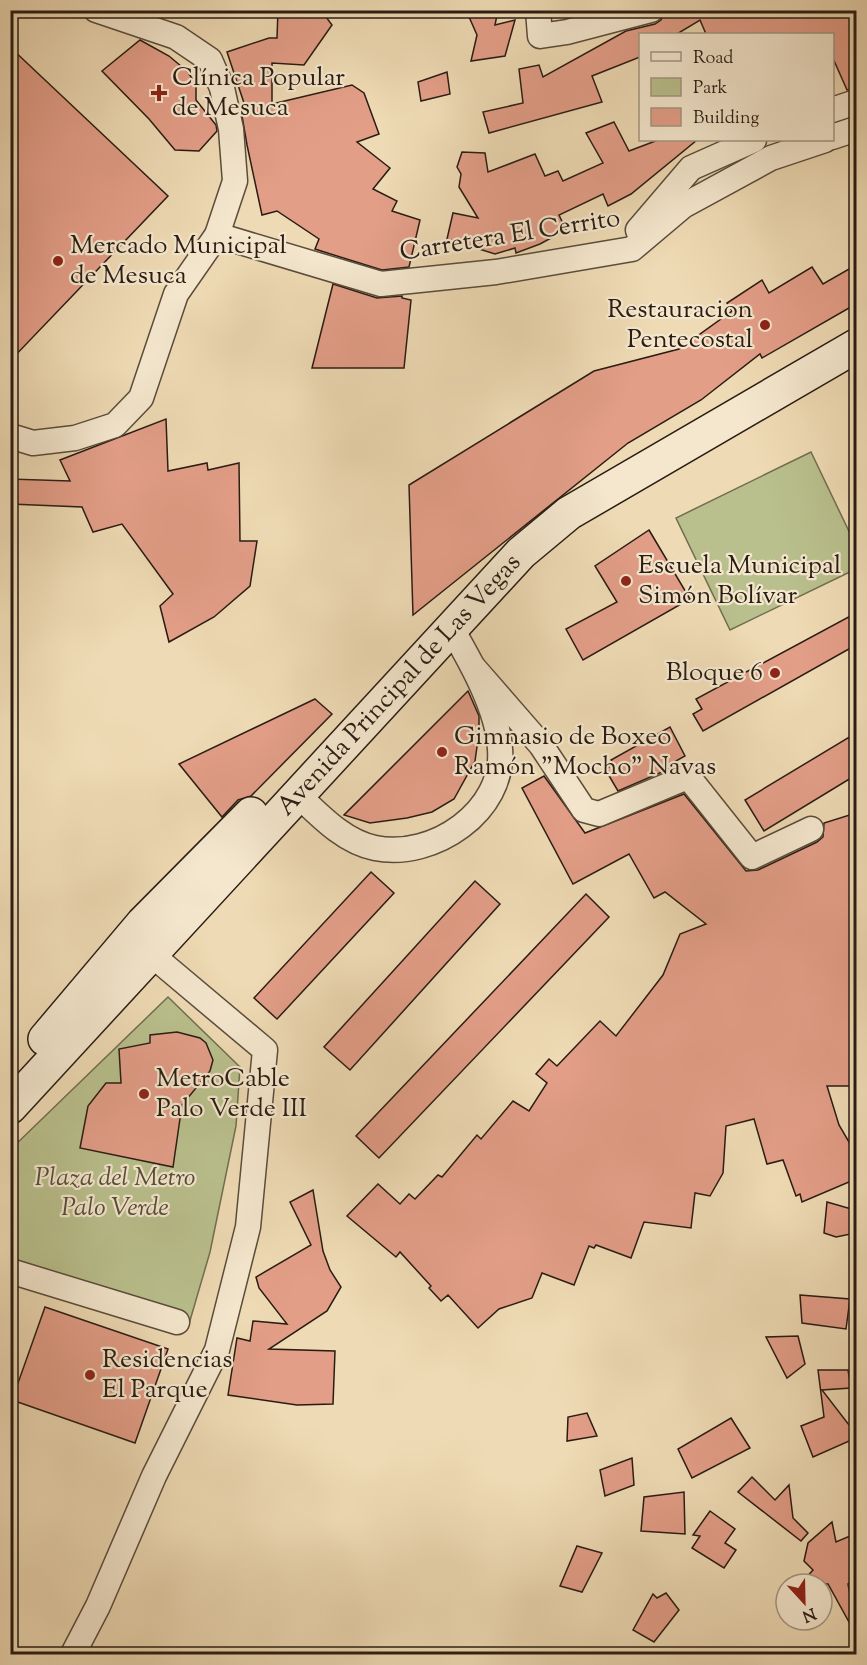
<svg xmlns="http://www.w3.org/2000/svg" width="867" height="1665" viewBox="0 0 867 1665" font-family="'Sorts Mill Goudy',serif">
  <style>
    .green { fill: #b9c08d; stroke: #716e50; stroke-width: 1.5 }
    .building { fill: #e39e88; stroke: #291c13; stroke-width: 1.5 }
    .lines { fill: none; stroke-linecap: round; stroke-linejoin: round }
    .street-casing { stroke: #5a4c3b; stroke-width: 27 }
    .secondary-casing { stroke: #291c13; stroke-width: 36 }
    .street { stroke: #f4e7ce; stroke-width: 24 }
    .secondary { stroke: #f4e7ce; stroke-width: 33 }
    .poi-dot { fill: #8f2418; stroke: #f4e7ce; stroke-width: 2 }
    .labels { text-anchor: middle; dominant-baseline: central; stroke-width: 4.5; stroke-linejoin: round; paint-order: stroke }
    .poi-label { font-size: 26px; fill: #291c13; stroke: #f4e7ce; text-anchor: start }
    .street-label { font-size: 26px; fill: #291c13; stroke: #f4e7ce }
    .park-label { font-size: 26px; font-style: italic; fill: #544d38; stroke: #f4e7ce }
  </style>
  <rect width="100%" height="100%" fill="#eedab4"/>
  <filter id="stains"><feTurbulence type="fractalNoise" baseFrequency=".00333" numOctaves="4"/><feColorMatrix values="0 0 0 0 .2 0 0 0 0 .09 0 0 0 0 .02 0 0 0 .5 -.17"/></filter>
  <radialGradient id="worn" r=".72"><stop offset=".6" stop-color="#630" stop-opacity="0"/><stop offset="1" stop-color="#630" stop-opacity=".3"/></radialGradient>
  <!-- green -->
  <g class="green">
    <path d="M811,452L856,546V569L730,630L676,518Z"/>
    <path d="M168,997L240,1067L236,1126L210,1252L189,1324L11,1272V1149Z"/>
  </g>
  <!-- building -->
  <g class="building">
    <path d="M278,10H321L332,25L304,65L272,63V104L352,85L364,93L379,134L357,142L390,168L373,189L397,201L392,211L420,220L409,267L382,270L321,251L315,249L319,239L277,211L262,215L247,145L241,110L246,109L227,52L269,38H277Z"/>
    <path d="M466,10H498L495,25L515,20L505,56L471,61L477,35Z"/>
    <path d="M665,10H856V88L847,90L832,56V34H706L700,20L677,34H640V57L592,76L602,102L489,133L483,112L523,103L519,69L539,65L543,77L626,31L655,24L661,20Z"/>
    <path d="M140,40L169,56L188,72L196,85V100L216,125L217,131L199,151L175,150L149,119L102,71Z"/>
    <path d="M10,47L168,196L10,361Z"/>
    <path d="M447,72L450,94L421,101L418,82Z"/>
    <path d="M614,122L629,151L658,140H697L631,194L608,206L603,194L559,215L566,230L540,244L516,253L515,248L495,254L447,239L453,213L478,218L459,187L461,174L457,167L462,152L485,153L488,172L535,154L545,176L558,171L563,181L603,163L586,133Z"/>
    <path d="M856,265V304L762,358L760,354L701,400L628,443L413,615L409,485L594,371L679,349L732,311L727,303L762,280L769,293L812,267L823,284Z"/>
    <path d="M333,284L377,298L402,296V298L411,300L404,368H312Z"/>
    <path d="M166,419L168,471L207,463L208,470L239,463L240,541H257L250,586L214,617L169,642L160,606L173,594L122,524L93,532L82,507L10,504V479L70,481L60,460Z"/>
    <path d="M649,530L690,599L583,660L566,629L617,602L595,566Z"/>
    <path d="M856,613V645L703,731L693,714L702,709L696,699Z"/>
    <path d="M468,691L479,716V732L475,761L454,799L432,812L407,818L370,823L344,815Z"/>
    <path d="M315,699L332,714L251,796L238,800L222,817L179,764Z"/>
    <path d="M670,727L685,756L674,762L676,766L618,791L605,769L614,764L611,760Z"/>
    <path d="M856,733V775L764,831L745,800Z"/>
    <path d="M544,776L585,833L684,794L746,871L758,870L817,842L823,837L824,823L856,813V1086H827L839,1125L856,1154V1179L802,1202L800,1194L796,1196L783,1160L767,1164L754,1119L726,1126L723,1173L710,1196L695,1193L691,1228L644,1222L631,1258L596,1245L594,1248L589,1246L574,1285L542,1273L532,1298L499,1309L478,1328L448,1295L441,1301L429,1288L431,1286L400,1252L396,1257L347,1216L378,1184L400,1204L409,1194L415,1199L438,1175L442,1177L477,1135L481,1139L513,1101L529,1111L547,1083L536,1074L549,1059L557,1066L600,1021L616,1036L663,975L680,934L706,924L665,892L654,898L629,854L573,884L522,788Z"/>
    <path d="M371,872L394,893L277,1019L254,998Z"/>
    <path d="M475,881L500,904L350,1070L324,1047Z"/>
    <path d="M586,894L609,917L379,1158L356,1136Z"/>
    <path d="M177,1032L200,1038L206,1043L213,1060L210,1071L182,1105L173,1167L80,1148L88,1106L106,1083H121L119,1049L150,1043V1035Z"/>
    <path d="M313,1190L323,1251L330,1270L341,1287L327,1311L269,1349L335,1351L333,1404L297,1405L228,1395L237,1338L250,1341L253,1321L287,1324L259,1288L256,1277L311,1245L290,1202Z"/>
    <path d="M827,1202L855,1210L856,1233L836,1237L824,1233Z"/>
    <path d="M800,1295L850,1299L846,1329L802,1323Z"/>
    <path d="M45,1307L168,1349L135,1443L12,1400Z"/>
    <path d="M798,1336L805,1364L787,1378L766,1337Z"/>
    <path d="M818,1370H848L851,1388L822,1390L856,1434V1438L813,1457L801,1426L824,1417Z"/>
    <path d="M587,1413L597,1436L567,1441L568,1417Z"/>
    <path d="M731,1418L750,1448L692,1478L678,1449Z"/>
    <path d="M632,1458L634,1485L605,1496L600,1470Z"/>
    <path d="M752,1477L775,1500L789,1485L793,1518L808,1533L801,1541L738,1492Z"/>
    <path d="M684,1492L685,1534L641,1531L644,1497Z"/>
    <path d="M710,1511L735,1529L725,1543L736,1550L724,1568L692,1548L700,1536L693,1535Z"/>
    <path d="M832,1522L836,1542L850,1536L856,1554V1580L848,1584L856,1628L854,1631L828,1584H800L813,1570L804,1561L808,1543Z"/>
    <path d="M577,1546L602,1553L582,1592L560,1586Z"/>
    <path d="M666,1593L679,1610L654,1642L633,1630L653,1594L657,1598Z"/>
  </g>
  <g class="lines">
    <defs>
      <g id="street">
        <path d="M538,10L540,36L567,32L651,10"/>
        <path d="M832,110L856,102"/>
        <path d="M832,137L856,129"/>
        <path d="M638,230L691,168L754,140"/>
        <path d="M217,235L381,284L496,272L632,249L683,206L771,158L825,140"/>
        <path d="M10,436L33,443L75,438L115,425L141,398L176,294L217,235L235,181L231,129L222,88L210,60L176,37L96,10"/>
        <path d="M474,668L541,745L584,810L599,814L685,778L690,779L752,857L811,829"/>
        <path d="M297,794C319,815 344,842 375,848C433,860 505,811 500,749C498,710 472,664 453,631"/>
        <path d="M10,1271L177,1322"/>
        <path d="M73,1654L98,1606L154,1476L217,1350L248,1227L265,1050L152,955L148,940"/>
      </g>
      <g id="secondary">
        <path d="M45,1039L143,923L251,814"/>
        <path id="s1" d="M10,1107L521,553L569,513L856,346"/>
      </g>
    </defs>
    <!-- street casing -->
    <use href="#street" class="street-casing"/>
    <!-- secondary casing -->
    <use href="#secondary" class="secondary-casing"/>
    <!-- street -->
    <use href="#street" class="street"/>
    <!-- secondary -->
    <use href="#secondary" class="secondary"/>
  </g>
  <!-- markers -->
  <g class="poi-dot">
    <path d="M156 84h6v6h6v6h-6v6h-6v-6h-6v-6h6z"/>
    <circle cx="58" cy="261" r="6"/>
    <circle cx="765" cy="325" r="6"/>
    <circle cx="626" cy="581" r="6"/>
    <circle cx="775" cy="673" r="6"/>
    <circle cx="442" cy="752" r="6"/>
    <circle cx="144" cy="1094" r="6"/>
    <circle cx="90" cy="1375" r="6"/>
  </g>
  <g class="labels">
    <!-- poi labels -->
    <g class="poi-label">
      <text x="172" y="78">Clínica Popular<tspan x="172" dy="30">de Mesuca</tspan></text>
      <text x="70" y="246">Mercado Municipal<tspan x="70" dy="30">de Mesuca</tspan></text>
      <text x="753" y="310" text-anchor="end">Restauracion<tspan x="753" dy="30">Pentecostal</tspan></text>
      <text x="638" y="566">Escuela Municipal<tspan x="638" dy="30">Simón Bolívar</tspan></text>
      <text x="763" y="673" text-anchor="end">Bloque 6</text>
      <text x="454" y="737">Gimnasio de Boxeo<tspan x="454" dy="30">Ramón "Mocho" Navas</tspan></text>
      <text x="156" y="1079">MetroCable<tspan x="156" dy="30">Palo Verde III</tspan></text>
      <text x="102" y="1360">Residencias<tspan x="102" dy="30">El Parque</tspan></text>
    </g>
    <!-- street labels -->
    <g class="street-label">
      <text transform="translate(510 236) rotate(-9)">Carretera El Cerrito</text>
      <text stroke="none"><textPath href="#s1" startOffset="574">Avenida Principal de Las Vegas</textPath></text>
    </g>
    <!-- park labels -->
    <g class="park-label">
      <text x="115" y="1178">Plaza del Metro<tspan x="115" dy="30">Palo Verde</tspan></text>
    </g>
  </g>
  <!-- margin -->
  <rect width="867" height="1665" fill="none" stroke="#eedab4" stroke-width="36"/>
  <rect x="12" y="12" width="843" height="1641" fill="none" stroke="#291c13" stroke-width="3"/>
  <rect x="18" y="18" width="831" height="1629" fill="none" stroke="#291c13" stroke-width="1.5"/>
  <!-- legend -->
  <rect x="639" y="33" width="195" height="108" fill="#f4e7ce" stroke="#a39683" stroke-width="1.5"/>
  <rect x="651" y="52" width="30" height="9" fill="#f4e7ce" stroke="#a39683" stroke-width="1.5"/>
  <text x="693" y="63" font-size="18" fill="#291c13">Road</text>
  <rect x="651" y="78" width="30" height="18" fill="#b9c08d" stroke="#a39683" stroke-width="1.5"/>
  <text x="693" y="93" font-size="18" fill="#291c13">Park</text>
  <rect x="651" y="108" width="30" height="18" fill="#e39e88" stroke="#a39683" stroke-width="1.5"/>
  <text x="693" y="123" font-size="18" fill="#291c13">Building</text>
  <!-- north arrow -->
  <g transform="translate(804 1602) rotate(158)"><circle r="28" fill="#f4e7ce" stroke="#a39683" stroke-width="1.5"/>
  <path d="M0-4.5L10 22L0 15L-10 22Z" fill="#8f2418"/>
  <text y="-9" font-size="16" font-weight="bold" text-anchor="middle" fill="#291c13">N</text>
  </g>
  <rect width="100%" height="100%" filter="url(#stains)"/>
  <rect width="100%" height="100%" fill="url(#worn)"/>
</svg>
